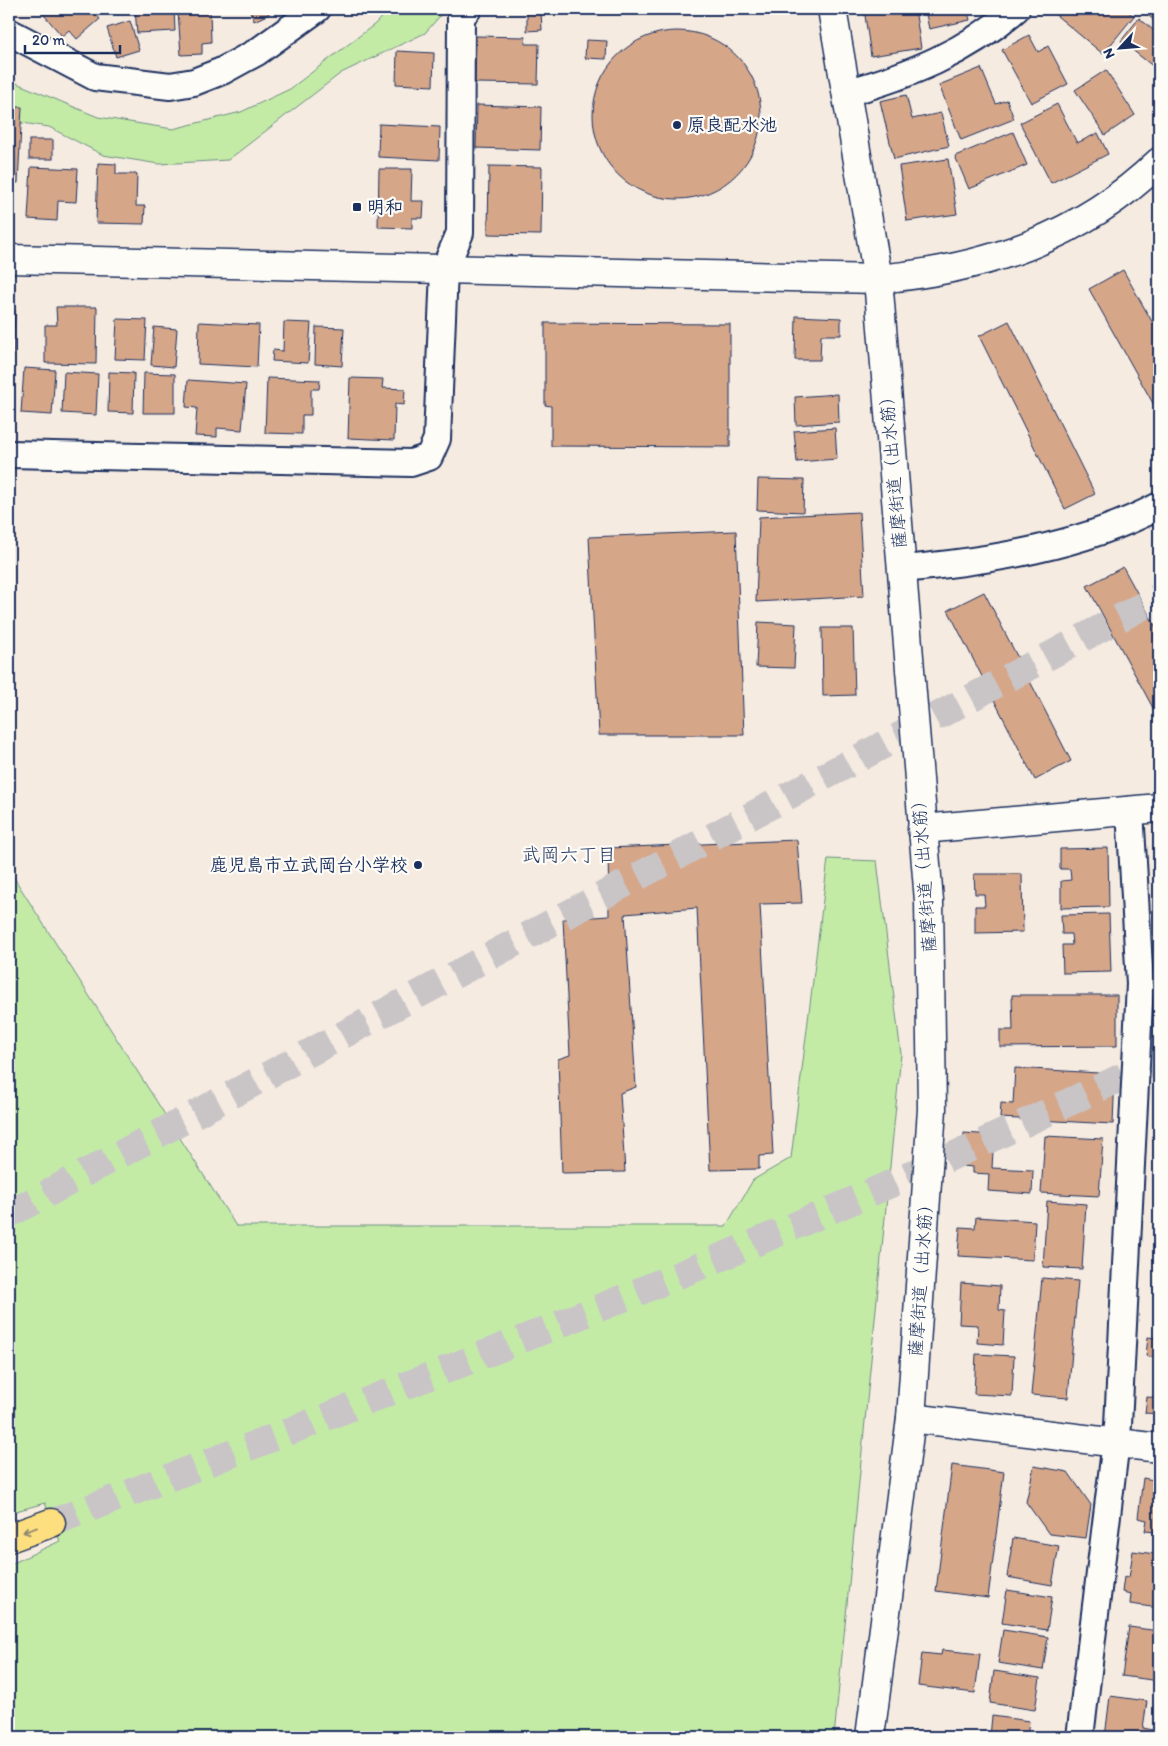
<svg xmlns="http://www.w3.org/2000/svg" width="1168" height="1746" viewBox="0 0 1168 1746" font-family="Itim,'Klee One',sans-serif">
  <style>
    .green { fill: #c3eba6; stroke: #6f8d82 }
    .building { fill: #d6a689; stroke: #1b2f5e }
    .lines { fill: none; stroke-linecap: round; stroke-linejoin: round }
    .motorway-tunnel { stroke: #c9c5c7; stroke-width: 28; stroke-dasharray: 28 14; stroke-linecap: butt }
    .minor-casing { stroke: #1b2f5e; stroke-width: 30 }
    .tertiary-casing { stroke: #1b2f5e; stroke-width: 31 }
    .motorway-casing { stroke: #1b2f5e; stroke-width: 31 }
    .minor { stroke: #fdfcf7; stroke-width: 26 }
    .tertiary { stroke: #fdfcf7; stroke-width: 28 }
    .motorway { stroke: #fedf80; stroke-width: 28 }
    .oneway { stroke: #8c876f }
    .poi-dot { fill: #1b2f5e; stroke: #fdfcf7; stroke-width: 2 }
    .labels { text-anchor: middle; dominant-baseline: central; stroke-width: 4.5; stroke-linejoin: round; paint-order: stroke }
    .poi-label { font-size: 18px; font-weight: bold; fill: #1b2f5e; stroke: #fdfcf7; text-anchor: start }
    .street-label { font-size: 18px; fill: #1b2f5e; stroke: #fdfcf7 }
    .neighbourhood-label { font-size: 19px; fill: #1b2f5e; stroke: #fdfcf7 }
  </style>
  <rect width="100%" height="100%" fill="#f5ebe1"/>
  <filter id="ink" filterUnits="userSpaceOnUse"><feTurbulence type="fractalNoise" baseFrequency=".02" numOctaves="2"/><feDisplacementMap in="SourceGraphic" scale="10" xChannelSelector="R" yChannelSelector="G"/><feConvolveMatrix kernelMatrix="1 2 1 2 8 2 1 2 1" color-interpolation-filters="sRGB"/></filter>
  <g filter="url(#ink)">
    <!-- green -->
    <g class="green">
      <path d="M389,9H446L425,33L341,73L228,160L159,164L103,155L49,127L9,121V80L98,117L173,129L241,112L290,89L375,24Z"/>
      <path d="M828,859L877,861L901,1054L834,1737H9V1565L60,1541L45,1503L9,1513V870L236,1226H726L753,1180L791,1158Z"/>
    </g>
    <!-- building -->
    <g class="building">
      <path d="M39,9H91L100,19L77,39L69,30L62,36Z"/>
      <path d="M135,9H174L175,31L137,33Z"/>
      <path d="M249,9H272L268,10L269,14L254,21Z"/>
      <path d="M864,9H915L921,48L871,56Z"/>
      <path d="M925,9H967L970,20L929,29Z"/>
      <path d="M1053,9H1125L1134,16L1103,54L1051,11Z"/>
      <path d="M1148,9H1159V24L1145,13Z"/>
      <path d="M210,10L211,42L202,43V54L181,55L178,11Z"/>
      <path d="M541,10L542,30L527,31V11Z"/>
      <path d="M1139,18L1159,35V71L1121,41Z"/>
      <path d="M130,21L139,50L116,57L107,28Z"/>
      <circle cx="677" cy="115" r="84"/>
      <path d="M1029,35L1038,52L1048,46L1068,84L1031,103L1002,50Z"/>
      <path d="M476,36L525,37V44H539L538,84L475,83Z"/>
      <path d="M586,40L607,41L606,59L585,58Z"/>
      <path d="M397,51L434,53L433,86L396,84Z"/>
      <path d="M981,68L996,104L1007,100L1014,119L961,140L939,85Z"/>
      <path d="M1106,70L1135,115L1105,135L1075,90Z"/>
      <path d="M906,95L912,119L941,113L949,146L894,159L880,101Z"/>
      <path d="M1057,104L1077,143L1098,133L1108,154L1051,183L1020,123Z"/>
      <path d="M477,105L541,107L540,150L476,148Z"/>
      <path d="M9,107H22L18,183L9,182Z"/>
      <path d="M379,124L440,127L439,160L378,157Z"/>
      <path d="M1013,132L1027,165L969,189L955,156Z"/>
      <rect x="29" y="140" width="24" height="19"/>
      <path d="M948,159L957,214L907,221L899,166Z"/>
      <path d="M98,163L116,164V174H137L136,206H145L144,224L96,223Z"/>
      <path d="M489,166L542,167L541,235L488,234Z"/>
      <path d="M31,167L78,169L76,202L58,201L57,221L28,219Z"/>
      <path d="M379,169H412L411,201H424L423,218H412V228L378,227Z"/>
      <path d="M1123,270L1159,334V414L1089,289Z"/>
      <path d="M56,307H97L96,364L45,363V325H57Z"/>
      <path d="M9,310H15L13,364H9Z"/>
      <path d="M796,316L841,318V335H821L820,360H795Z"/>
      <path d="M117,319L147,320L145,360L115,359Z"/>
      <path d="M1009,321L1095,494L1065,509L979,336Z"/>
      <path d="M199,322L259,325L257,367L198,364Z"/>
      <path d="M284,322L311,323L308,363L272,361L273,350L283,351Z"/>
      <path d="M545,323L730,324V447L551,446V406L545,405Z"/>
      <path d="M154,327L177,329L174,367L151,365Z"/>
      <path d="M316,327L344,328L342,366L315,364Z"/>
      <path d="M24,368L55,370L52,415L21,413Z"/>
      <path d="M64,372L98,374L96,415L62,413Z"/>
      <path d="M109,372L134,373L133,413L108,412Z"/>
      <path d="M144,373L175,374V413H143Z"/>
      <path d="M267,378L320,380L319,389H311V415H302V434L265,433Z"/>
      <path d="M350,378L383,379L382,388L405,389L404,405L395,404L394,440L348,438Z"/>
      <path d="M188,380L246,384L242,430L217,428V437L195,436L197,408L186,407Z"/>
      <path d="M838,394L839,422L796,425L795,397Z"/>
      <path d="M835,428L837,459L797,462L794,431Z"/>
      <path d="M758,479L804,480L803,512L757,510Z"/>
      <path d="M859,512L864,596L756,602L759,517Z"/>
      <path d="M736,531L744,735H599L589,537Z"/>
      <path d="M1123,567L1159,633V719L1087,586Z"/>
      <path d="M984,592L1071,761L1035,780L948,610Z"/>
      <path d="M758,622L796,624L794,668L756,667Z"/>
      <path d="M822,628H853L855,695L823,696Z"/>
      <path d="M797,840L802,903L760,904L773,1155L759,1156V1169L710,1170L697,908L625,914L636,1087L620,1093L625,1172L562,1173L558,1059L570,1055L563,919L609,916L608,848Z"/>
      <path d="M1108,848L1109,907L1061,908V881L1071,880L1070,869H1060V849Z"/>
      <path d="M1159,857V893H1155Z"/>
      <path d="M974,874H1022L1023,932L975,933V906H985L984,894H975Z"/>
      <path d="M1109,914L1111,972L1063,973L1062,945H1072L1071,934H1062L1061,915Z"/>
      <path d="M1012,995H1117V1046L1000,1047V1030H1013Z"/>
      <path d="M1159,1026V1054H1156Z"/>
      <path d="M1015,1068L1115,1074L1113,1124L1000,1118L1001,1103L1013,1104Z"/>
      <path d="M964,1133L994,1135L992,1168L1033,1170L1032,1194L988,1191L989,1174L973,1173V1167L962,1166Z"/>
      <path d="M1045,1136L1103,1139L1099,1196L1041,1193Z"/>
      <path d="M1047,1201L1086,1204L1082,1269L1043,1267Z"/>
      <path d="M976,1217L1035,1221L1033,1260L958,1256L960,1227L975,1228Z"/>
      <path d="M1159,1257V1287H1156Z"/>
      <path d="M1042,1278L1078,1281L1068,1398L1031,1395Z"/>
      <path d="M961,1283L1000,1286L999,1310L1005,1311L1003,1345L977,1343L978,1325L959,1324Z"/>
      <path d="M1156,1329L1159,1330V1358L1146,1356L1148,1337L1155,1338Z"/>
      <path d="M976,1354L1014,1356L1012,1396L974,1394Z"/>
      <path d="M1147,1397L1159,1398V1414L1145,1413Z"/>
      <path d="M952,1465L1004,1472L988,1598L936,1591Z"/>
      <path d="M1034,1466L1068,1472L1091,1505L1086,1538L1049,1534L1026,1502Z"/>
      <path d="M1143,1478L1159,1481V1540L1154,1539L1155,1532L1145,1531L1147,1520L1138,1518Z"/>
      <path d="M1013,1538L1059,1546L1052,1585L1007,1577Z"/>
      <path d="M1133,1551L1155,1554L1154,1564L1159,1565V1608L1130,1604L1131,1594L1122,1592L1124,1577L1129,1578Z"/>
      <path d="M1007,1590L1052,1597L1047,1630L1002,1623Z"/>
      <path d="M1129,1627L1159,1631V1681L1122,1676Z"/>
      <path d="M1003,1630L1048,1637L1043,1670L998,1663Z"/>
      <path d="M942,1650L980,1654L975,1693L918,1686L922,1653L941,1655Z"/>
      <path d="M994,1671L1040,1678L1035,1710L990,1703Z"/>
      <path d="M1110,1696L1147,1701L1143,1728L1153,1730L1152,1737H1105Z"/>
      <path d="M992,1716L1029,1721L1027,1737H990Z"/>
    </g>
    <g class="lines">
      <!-- motorway-tunnel -->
      <g class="motorway-tunnel">
        <path d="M9,1214L1159,597"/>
        <path d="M51,1523C425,1380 799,1235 1159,1059"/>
      </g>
      <defs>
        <g id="minor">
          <path d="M9,32L95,77L170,86L194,82L222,71L257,52L317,9"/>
          <path d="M846,93C910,75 965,53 1016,9"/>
          <path d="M9,454L411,463L429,457L437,439L444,270L460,233L461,16L468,9"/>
          <path d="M902,569C989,561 1081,547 1159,506"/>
          <path d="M1080,1737L1118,1425L1140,984L1130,810"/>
        </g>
        <g id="tertiary">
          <path d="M832,9L878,279L929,901L932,1109L911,1418L870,1737"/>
          <path d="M9,259L878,279C985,269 1080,238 1159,162"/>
          <path d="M922,829L1159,808"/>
          <path d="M911,1418L1159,1448"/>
        </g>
        <path id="motorway" d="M9,1538L51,1523"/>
      </defs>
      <!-- minor casing -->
      <use href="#minor" class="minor-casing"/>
      <!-- tertiary casing -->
      <use href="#tertiary" class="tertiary-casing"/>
      <!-- motorway casing -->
      <use href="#motorway" class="motorway-casing"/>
      <!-- minor -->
      <use href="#minor" class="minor"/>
      <!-- tertiary -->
      <use href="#tertiary" class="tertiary"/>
      <!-- motorway -->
      <use href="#motorway" class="motorway"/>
    </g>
    <!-- one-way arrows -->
    <defs><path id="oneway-shaft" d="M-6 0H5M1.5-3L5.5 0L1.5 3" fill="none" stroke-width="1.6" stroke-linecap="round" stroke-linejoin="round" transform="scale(1.25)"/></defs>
    <use class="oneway" href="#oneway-shaft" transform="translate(30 1530) rotate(160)"/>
  </g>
  <!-- markers -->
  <g class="poi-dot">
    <circle cx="677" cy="125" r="5"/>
    <rect x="352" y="202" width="10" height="10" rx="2.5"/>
    <circle cx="418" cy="865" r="5"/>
  </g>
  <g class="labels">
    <!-- poi labels -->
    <g class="poi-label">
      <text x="687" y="125">原良配水池</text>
      <text x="367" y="207">明和</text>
      <text x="408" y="865" text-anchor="end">鹿児島市立武岡台小学校</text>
    </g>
    <!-- street labels -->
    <g class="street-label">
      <text transform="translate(893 468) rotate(-95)">薩摩街道（出水筋）</text>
      <text transform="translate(924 872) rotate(-94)">薩摩街道（出水筋）</text>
      <text transform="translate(921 1276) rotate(-86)">薩摩街道（出水筋）</text>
    </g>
    <!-- neighbourhood labels -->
    <g class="neighbourhood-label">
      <text x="569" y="854">武岡六丁目</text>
    </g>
  </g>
  <!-- margin -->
  <rect width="1168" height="1746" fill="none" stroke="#fdfcf7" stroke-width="30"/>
  <rect x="15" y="15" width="1138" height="1716" fill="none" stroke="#1b2f5e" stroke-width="2" filter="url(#ink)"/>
  <!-- north arrow -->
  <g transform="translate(1120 48) rotate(244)" stroke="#fdfcf7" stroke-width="4" paint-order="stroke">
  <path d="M0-4L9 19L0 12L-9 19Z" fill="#1b2f5e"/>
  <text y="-8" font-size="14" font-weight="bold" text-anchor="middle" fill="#1b2f5e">N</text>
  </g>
  <!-- scale -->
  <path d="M25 45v8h95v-8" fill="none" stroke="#1b2f5e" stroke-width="2.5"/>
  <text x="32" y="45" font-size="15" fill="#1b2f5e" stroke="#fdfcf7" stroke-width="4" paint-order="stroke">20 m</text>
</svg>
